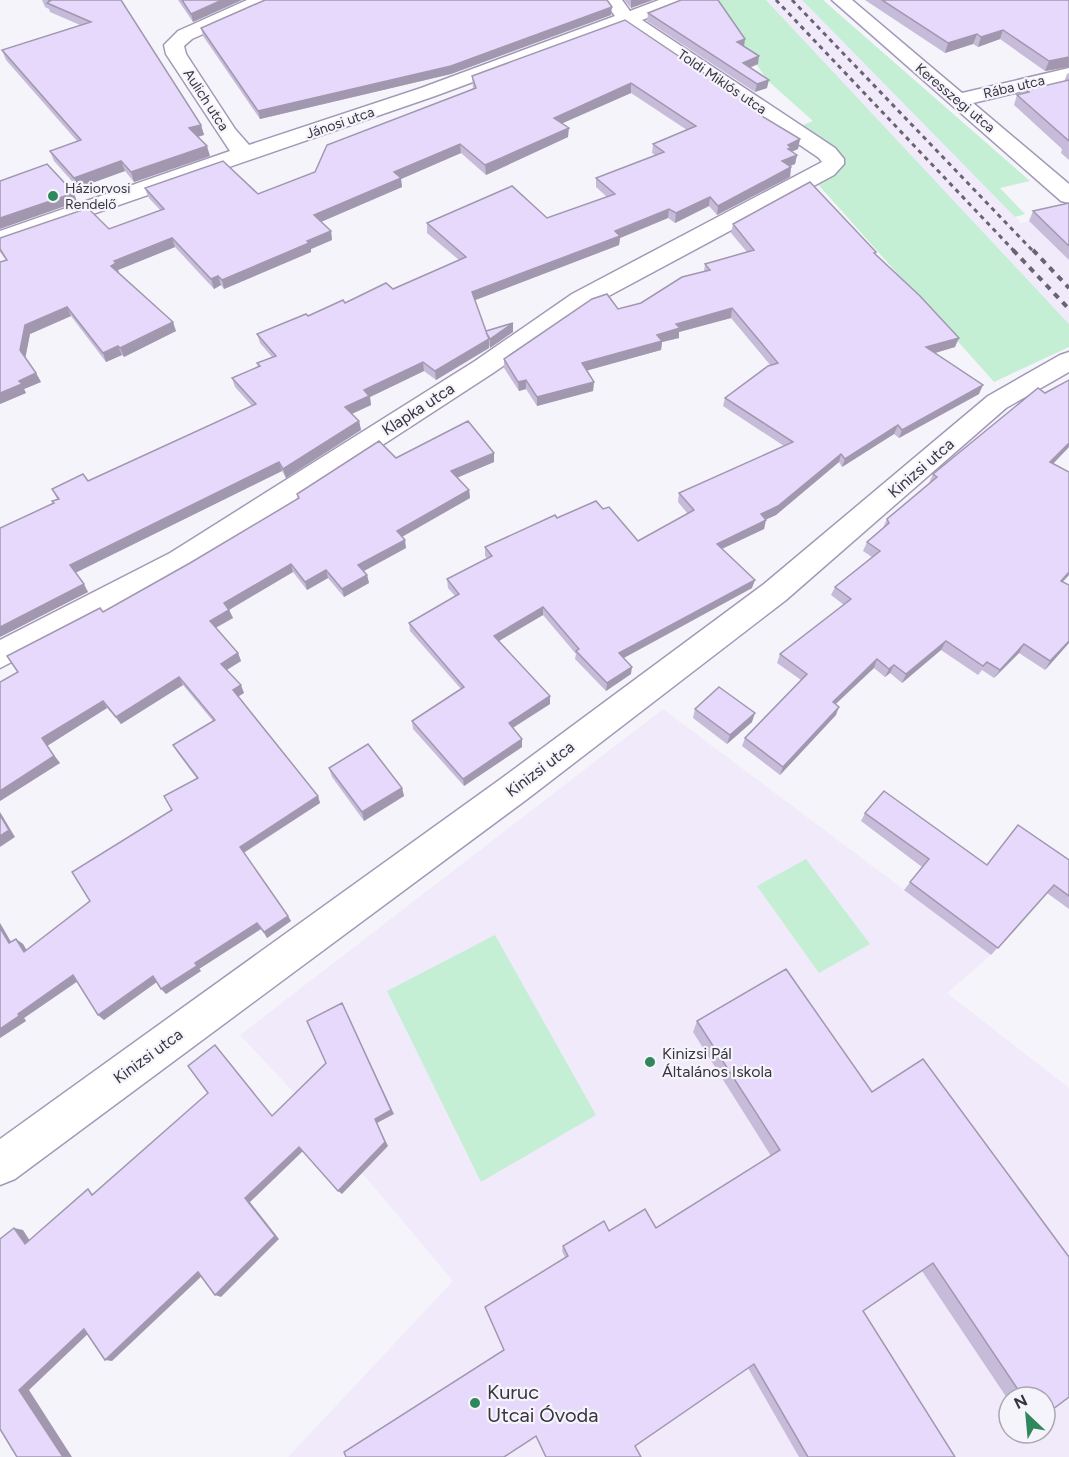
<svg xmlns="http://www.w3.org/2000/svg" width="1069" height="1457" viewBox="0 0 1069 1457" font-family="Figtree,sans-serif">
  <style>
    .built { fill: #f0eafb; fill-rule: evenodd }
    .green { fill: #c4efd5 }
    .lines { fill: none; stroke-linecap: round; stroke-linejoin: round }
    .street-casing { stroke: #a498b8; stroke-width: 3 }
    .street { fill: #fff; fill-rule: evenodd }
    .rail-far1 { stroke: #696470; stroke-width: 3; stroke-dasharray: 4.5 4.5; stroke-linecap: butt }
    .rail { stroke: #696470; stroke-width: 4; stroke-dasharray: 6 6; stroke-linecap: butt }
    .wall { fill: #c6bbd8 }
    .shaded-wall { fill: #a198b0 }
    .building { fill: #e6d9fb; stroke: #a198b0; stroke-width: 1.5 }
    .poi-dot { fill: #2f885d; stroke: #f6f4fb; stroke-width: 2 }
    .labels { text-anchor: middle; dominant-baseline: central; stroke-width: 4.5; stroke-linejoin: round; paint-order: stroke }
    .far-street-label { font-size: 14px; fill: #393441; stroke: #f6f4fb }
    .far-poi-label { font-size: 14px; fill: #393441; stroke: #f6f4fb; text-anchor: start }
    .street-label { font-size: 16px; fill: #393441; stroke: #f6f4fb }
    .poi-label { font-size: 16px; fill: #393441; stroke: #f6f4fb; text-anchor: start }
    .near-poi-label { font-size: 20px; fill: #393441; stroke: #f6f4fb; text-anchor: start }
  </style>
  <rect width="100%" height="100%" fill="#f6f4fb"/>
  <!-- built -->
  <g class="built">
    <path d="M766,0H802L1021,223L1029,221L1069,260V324Z"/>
    <path d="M663,709L991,955L947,993L1069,1088V1457H288L453,1281L299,1098L240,1035ZM1009,1397H1045V1433H1009Z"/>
  </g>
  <!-- green -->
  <g class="green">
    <path d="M713,0H766L1069,324V347L994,382L815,181L837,170L798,127L813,121L767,80Z"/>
    <path d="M802,0H823L1030,181L1000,188L1025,214L1015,217Z"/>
    <path d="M806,859L870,944L819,973L757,886Z"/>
    <path d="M495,935L596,1115L481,1182L387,991Z"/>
  </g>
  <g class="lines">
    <defs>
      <g id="street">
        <path d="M247,0H272L270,4L192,39L184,46L186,54L235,129L249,145L421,88L615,16L603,0H622L630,11L659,0H686L684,4L642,20L835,148L844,159V164L834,175L590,306L493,373L192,569L0,668V640L170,553L475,361L572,294L822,162L819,158L625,26L435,96L0,246V231L230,151L166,54L164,45L178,31Z"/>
        <path d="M832,0H852L962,93L1069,68V80L973,103L1069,184V203L1061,201Z"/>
        <path d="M1069,352V372L1006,408L786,600L526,800L15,1179L0,1185V1139L502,778L764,584L988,396L1060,355Z"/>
      </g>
    </defs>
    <!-- street casing -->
    <use href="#street" class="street-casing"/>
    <!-- street -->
    <use href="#street" class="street"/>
    <!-- rail-far1 -->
    <g class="rail-far1">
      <path d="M776,0L1015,252"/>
      <path d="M792,0L1034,252"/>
    </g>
    <!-- rail -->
    <g class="rail">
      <path d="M1013,250L1069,309"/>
      <path d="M1033,250L1069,288"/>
    </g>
  </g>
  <!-- wall -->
  <g class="wall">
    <path d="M42,0H121L201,125L204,135L198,137L210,156L134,182L125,171L78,188L54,161L50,151L77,141L6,60L2,50L80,25L50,12L49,9L45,7Z"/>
    <path d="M178,0H242L193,22Z"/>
    <path d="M624,0H653L631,8Z"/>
    <path d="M865,0H1069V67L1045,71L1000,39L978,47L973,44L945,53Z"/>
    <path d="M648,13L744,46L758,64L750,68L767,88L755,92L647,21Z"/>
    <path d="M611,15L451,74L260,119L203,36L201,28Z"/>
    <path d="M625,20L763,113V117L800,139L798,149L792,152L797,155L795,164L790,166L791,167L790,177L717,215L709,206L675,223L668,218L620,238L619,245L475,300L486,331L513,332L490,348L489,345V348L436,380L424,371L370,397L371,405L352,414L359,421L361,430L286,478L282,471L75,573L88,592L0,637L53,504L57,499L52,489L88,481L252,406L235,387L232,378L258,367L257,363L272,357L260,343L257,334L345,303L393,289L459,260L427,233V223L547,218L607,197L596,187V178L655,155L652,153L653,144L687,130L631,93L562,123L568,137L486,175L461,153L401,179L402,187L321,222L331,231L332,240L311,249V252L224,289L221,285L214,289L175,247L118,270V273L176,331L124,357L122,355L106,362L71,316L30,334L25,357L36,373L41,382L24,389L26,393L0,404V262L6,260L0,252V238L109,229L160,210L148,197L145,188L258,194L315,172L473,88L472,76Z"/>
    <path d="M1069,73V160L1061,153L1062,149L1014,105L1017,95L1025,93L1026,90L1064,82L1067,74Z"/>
    <path d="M1069,203V260L1029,221L1033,211Z"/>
    <path d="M733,224L876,255L955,347L934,353L979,394L899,438L894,434L842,467L839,462L776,515L766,519L764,529L722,549L752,588L624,658L631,674L606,691L575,659L576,654L543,615L498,641L550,704L513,728L522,747L464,786L413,729L412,721L461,689L410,631L409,623L455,596L448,588L447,579L487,558L485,556V547L557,518L603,509L638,541L688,514L678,502L679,493L784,446L723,406L725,398L771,366L731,318L679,332V338L662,342L661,350L587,370L594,382L593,391L537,406L526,389L519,391L504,368V359L618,309L641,303L704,271L705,264L747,252L731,233Z"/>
    <path d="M1069,380V447L1053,464L1069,472V575L1063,582L1069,585V643L1045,670L1019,653L994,678L982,670L978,675L941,650L902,683L890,673L885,677L874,668L836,704V715L780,775L742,746L745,738L801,680L777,663L780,654L844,605L831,595L835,587L872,557L863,551L867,542L883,528L887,519L929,483L933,474L1045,393Z"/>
    <path d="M396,458L494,462L457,477L469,490L470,498L402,537L406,548L364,571L367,575L369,583L344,597L328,578L307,590L293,572L229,610L233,618L216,628L238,653L241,661L227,670L244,693L238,696L318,796L320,803L244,853L288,916L291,921L267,938L261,929L199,969L201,971L166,994L157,982L104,1020L98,1015L77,982L24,1018L26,1021L0,1038V923L11,942L16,939L23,944L26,950L90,901L172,810L197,779L177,752L173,745L213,721L183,685L121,724L107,708L47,746L60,763L0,801V682L18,672L103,612L190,563L298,499L297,494Z"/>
    <path d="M695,709L752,722L727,744L693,718Z"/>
    <path d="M329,768L402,788L404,796L364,821L332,777Z"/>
    <path d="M865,813L986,864L1069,860V909L1047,893L991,955L904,890L922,867L861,821Z"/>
    <path d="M786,969L1045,1397H1009V1401L922,1271L863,1311L955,1457H799L748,1368L504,1350L565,1257L562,1251L563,1246L609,1231L656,1228L771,1156L693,1032L697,1021Z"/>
  </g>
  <!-- shaded-wall -->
  <g class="shaded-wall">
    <path d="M222,0H242L193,22L191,14Z"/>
    <path d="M631,0H653L631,8Z"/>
    <path d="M612,7L611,15L451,74L260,119L258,111Z"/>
    <path d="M1003,30L1000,39L978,47L981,37Z"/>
    <path d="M977,34L973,44L945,53L948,43Z"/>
    <path d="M745,39L744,47L737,42Z"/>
    <path d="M759,56L758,64L741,71L743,63Z"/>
    <path d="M1069,57V67L1045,71L1049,61Z"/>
    <path d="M769,80L767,88L755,92L757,84Z"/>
    <path d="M631,83V93L554,127V118Z"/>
    <path d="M201,125L204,135L192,138L189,128Z"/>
    <path d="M569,128L568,137L486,175L485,165Z"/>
    <path d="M800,139L798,149L790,152L786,158L788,145Z"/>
    <path d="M460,144L461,153L401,179L402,187L316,224L314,215L394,172Z"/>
    <path d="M207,146L210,156L134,182L131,172Z"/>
    <path d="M797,155L795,164L780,170L782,161Z"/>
    <path d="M121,161L125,171L78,188L74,178Z"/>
    <path d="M791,167L790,177L717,215L718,206Z"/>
    <path d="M74,193L77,202L0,229V218Z"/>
    <path d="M710,197L709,206L675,223L676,213Z"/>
    <path d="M669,209L668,218L620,238L619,245L473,301L472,292Z"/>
    <path d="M331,231L332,240L311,249V252L224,289L222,280L307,241Z"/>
    <path d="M172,238L175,247L118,270L119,272L114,275L111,266L114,261Z"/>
    <path d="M218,276L221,285L214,289L211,279Z"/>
    <path d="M67,307L71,316L30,334L25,360L20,350L25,325Z"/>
    <path d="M732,308L731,318L679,332V338L662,342L661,350L582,372V363L657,335L676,324Z"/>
    <path d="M173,322L176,331L124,357L120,348Z"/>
    <path d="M513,323V332L490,348V339Z"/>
    <path d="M959,338L955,347L922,357L926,347Z"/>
    <path d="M489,339V348L436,380L435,371Z"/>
    <path d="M118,346L122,355L106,362L103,353Z"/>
    <path d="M423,362L424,371L370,397L371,405L347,416L345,407L364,390Z"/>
    <path d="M36,373L41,382L24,389L26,393L0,404V393L19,381Z"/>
    <path d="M526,380V389L519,391L518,382Z"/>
    <path d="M594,382L593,391L537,406V397Z"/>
    <path d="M983,385L979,394L899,438L902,430Z"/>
    <path d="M359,421L361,430L286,478L283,469Z"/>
    <path d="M898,425L894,434L842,467L845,459Z"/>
    <path d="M1069,443V447L1045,472L1050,462Z"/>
    <path d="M494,453V462L452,480L451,471Z"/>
    <path d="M841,454L839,462L776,515L759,523L761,514Z"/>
    <path d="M279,462L282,471L75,573L70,565Z"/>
    <path d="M469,490L470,498L398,539L397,531Z"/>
    <path d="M766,520L764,529L715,552L717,544Z"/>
    <path d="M405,540L406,548L360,573L358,565Z"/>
    <path d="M291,564L293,572L227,611L224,603Z"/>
    <path d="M326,570L328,578L307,590L305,582Z"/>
    <path d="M1069,572V575L1055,589L1061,581Z"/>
    <path d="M367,575L369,583L344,597L342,589Z"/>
    <path d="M755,580L752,588L618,661L619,653Z"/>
    <path d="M84,584L88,592L0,637V627Z"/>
    <path d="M543,607V615L494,644V636Z"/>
    <path d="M229,610L233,618L213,629L210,621Z"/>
    <path d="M946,641L941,650L902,683L906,674Z"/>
    <path d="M1069,641V643L1045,670L1050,661Z"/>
    <path d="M1024,644L1019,653L994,678L1000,670Z"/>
    <path d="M238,653L241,661L225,671L221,664Z"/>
    <path d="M877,659L874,668L829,710L833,702Z"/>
    <path d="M894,665L890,673L885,677L889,669Z"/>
    <path d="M632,667L631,674L606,691L607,683Z"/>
    <path d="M179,677L183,685L121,724L116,717Z"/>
    <path d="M241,685L244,693L236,698L233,690Z"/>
    <path d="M550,696V704L509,730V723Z"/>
    <path d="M103,701L107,708L47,746L60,763L0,801V791L42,738Z"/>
    <path d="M839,707L836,715L780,775L783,767Z"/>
    <path d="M755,713L752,722L727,744L730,735Z"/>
    <path d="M522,739V747L464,786L463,779Z"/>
    <path d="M402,788L404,796L364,821L362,812Z"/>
    <path d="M318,796L320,803L243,853L240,847Z"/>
    <path d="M0,812L15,837L0,847Z"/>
    <path d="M288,916L291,921L267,938L264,932Z"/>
    <path d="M0,923L15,949L9,943L0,928Z"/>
    <path d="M257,923L261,929L199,969L195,963Z"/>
    <path d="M16,939L23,944L31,957L24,952Z"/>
    <path d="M197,966L201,971L166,994L161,989Z"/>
    <path d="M73,975L79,980L24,1018L26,1021L0,1038V1029L18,1014Z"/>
    <path d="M153,976L158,981L104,1020L98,1015Z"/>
    <path d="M342,1003L394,1114L377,1123L388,1146L342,1194L338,1191Z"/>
    <path d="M299,1147L303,1151L250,1202L279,1239L221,1297L215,1295L245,1198Z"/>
    <path d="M14,1228L23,1230L34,1247L25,1244Z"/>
    <path d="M198,1272L204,1274L112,1361L105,1360Z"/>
    <path d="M84,1329L92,1330L29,1390L72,1457H63L19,1390Z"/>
  </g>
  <!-- building -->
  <g class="building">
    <path d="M48,0H121L201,125L189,128L207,146L131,172L121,161L74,178L50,151L81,140L2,50L91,22L47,3L50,1Z"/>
    <path d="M182,0H222L191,14Z"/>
    <path d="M265,0H607L612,7L451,66L258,111L201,28Z"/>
    <path d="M681,0H718L745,39L737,42L759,56L743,63L769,80L757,84L648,13Z"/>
    <path d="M882,0H1069V57L1049,61L1003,30L981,37L977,34L948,43Z"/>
    <path d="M625,20L763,113L760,115L800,139L788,145L791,148L788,149L797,155L782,161L791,167L718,206L710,197L676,213L669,209L615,231L620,236L472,292L486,331L513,323L490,339L486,332L489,339L435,371L423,362L364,390L369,396L345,407L359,421L283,469L279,462L70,565L84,584L0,627V528L54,503L52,501L59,499L52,489L83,474L88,481L256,404L232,378L260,366L257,363L276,356L257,334L306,314L308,316L343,300L345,303L386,283L393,289L466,257L427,223L512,186L547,218L615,194L596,178L664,152L653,144L696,126L631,83L554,118L569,128L485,165L460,144L394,172L401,178L314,215L331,231L307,241L309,243L222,280L218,276L211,279L172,238L114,261L116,263L111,266L173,322L120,348L118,346L103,353L67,307L25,325L20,350L36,373L19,381L22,384L0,393V262L7,260L0,249V238L88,208L109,229L164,209L145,188L223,161L258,194L315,172L327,145L476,88L472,76Z"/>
    <path d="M1069,80V141L1017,95L1029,92L1026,90Z"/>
    <path d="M47,164L74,193L0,218V181Z"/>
    <path d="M810,182L876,252L874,253L920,296L959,338L926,347L983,385L902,430L898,425L845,459L841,454L778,506L761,514L766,520L717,544L755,580L619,653L632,667L607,683L576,651L579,649L543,607L494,636L550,696L509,723L522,739L463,779L412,721L464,687L409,623L459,594L447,579L492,556L485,547L555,515L557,518L596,501L603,509L609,507L638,541L694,510L679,493L793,442L725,398L768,366L778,363L732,308L676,324L680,328L657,335L662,341L582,363L594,382L537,397L526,380L518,382L504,359L592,299L607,294L618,309L641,303L682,277L710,270L705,264L754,250L733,224Z"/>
    <path d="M1069,203V246L1033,211Z"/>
    <path d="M1069,380V443L1050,462L1069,472V572L1061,581L1069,585V641L1050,661L1024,644L1000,670L987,662L983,666L946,641L906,674L894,665L889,669L877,659L833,702L839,707L783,767L745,738L807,674L780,654L851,599L835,587L880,551L867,542L889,523L887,519L937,477L933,474L1038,388L1045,393Z"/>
    <path d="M468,421L494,453L451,471L469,490L397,531L405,540L358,565L367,575L342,589L326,570L305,582L291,564L224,603L229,610L210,621L238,653L221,664L241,685L233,690L318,796L240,847L288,916L264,932L257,923L195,963L197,966L161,989L153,976L98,1015L73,975L18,1014L19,1016L0,1029V928L9,943L16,939L24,952L90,901L72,872L172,810L164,796L198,778L173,745L215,720L179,677L116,717L103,701L42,738L54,756L0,791V682L18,672L7,656L100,608L103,612L190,563L299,498L297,494L379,441L396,458Z"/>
    <path d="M719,687L755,713L730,735L695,709Z"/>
    <path d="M368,744L402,788L362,812L329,768Z"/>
    <path d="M884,791L987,865L1018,825L1069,860V896L1054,885L998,948L910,882L929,859L865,813Z"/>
    <path d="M0,815L9,830L0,836Z"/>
    <path d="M786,969L872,1092L923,1059L1069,1257V1397L1045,1415V1397H1023L933,1263L863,1311L955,1457H808L754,1364L635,1446L641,1457H546L536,1436L504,1457H346L344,1452L504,1350L485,1307L568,1256L563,1246L604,1221L609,1231L645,1209L656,1228L780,1150L697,1021Z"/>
    <path d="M342,1003L391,1110L375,1119L385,1142L338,1191L299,1147L245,1198L275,1236L215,1295L198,1272L105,1360L84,1329L19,1390L63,1457H17L0,1429V1239L14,1228L25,1244L88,1189L92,1195L208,1093L188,1066L215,1045L272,1116L326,1063L307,1021Z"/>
  </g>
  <!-- markers -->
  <g class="poi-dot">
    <circle cx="53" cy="196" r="6"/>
    <circle cx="650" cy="1062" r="6"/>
    <circle cx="475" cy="1403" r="6"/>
  </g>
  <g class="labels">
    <!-- far-street labels -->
    <g class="far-street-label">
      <text transform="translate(722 82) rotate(34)">Toldi Miklós utca</text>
      <text transform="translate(1014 87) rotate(-13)">Rába utca</text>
      <text transform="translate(955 98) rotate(40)">Keresszegi utca</text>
      <text transform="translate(206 100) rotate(57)">Aulich utca</text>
      <text transform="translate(340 123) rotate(-19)">Jánosi utca</text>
    </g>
    <!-- far-poi labels -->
    <g class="far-poi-label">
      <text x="65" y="188">Háziorvosi<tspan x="65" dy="16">Rendelő</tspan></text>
    </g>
    <!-- street labels -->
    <g class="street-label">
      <text transform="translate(418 409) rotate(-33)">Klapka utca</text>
      <text transform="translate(921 468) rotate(-41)">Kinizsi utca</text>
      <text transform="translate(540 769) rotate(-37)">Kinizsi utca</text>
      <text transform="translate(148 1056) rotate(-36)">Kinizsi utca</text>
    </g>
    <!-- poi labels -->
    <g class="poi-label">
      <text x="662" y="1053">Kinizsi Pál<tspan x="662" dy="18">Általános Iskola</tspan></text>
    </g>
    <!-- near-poi labels -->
    <g class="near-poi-label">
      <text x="487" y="1392">Kuruc<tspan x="487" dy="23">Utcai Óvoda</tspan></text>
    </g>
  </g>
  <!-- north arrow -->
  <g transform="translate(1027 1415) rotate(334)"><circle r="28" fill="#f6f4fb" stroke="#aaa7b1" stroke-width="1.5"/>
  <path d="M0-4.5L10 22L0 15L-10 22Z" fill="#2f885d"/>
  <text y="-9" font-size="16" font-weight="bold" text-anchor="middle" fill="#393441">N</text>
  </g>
</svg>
